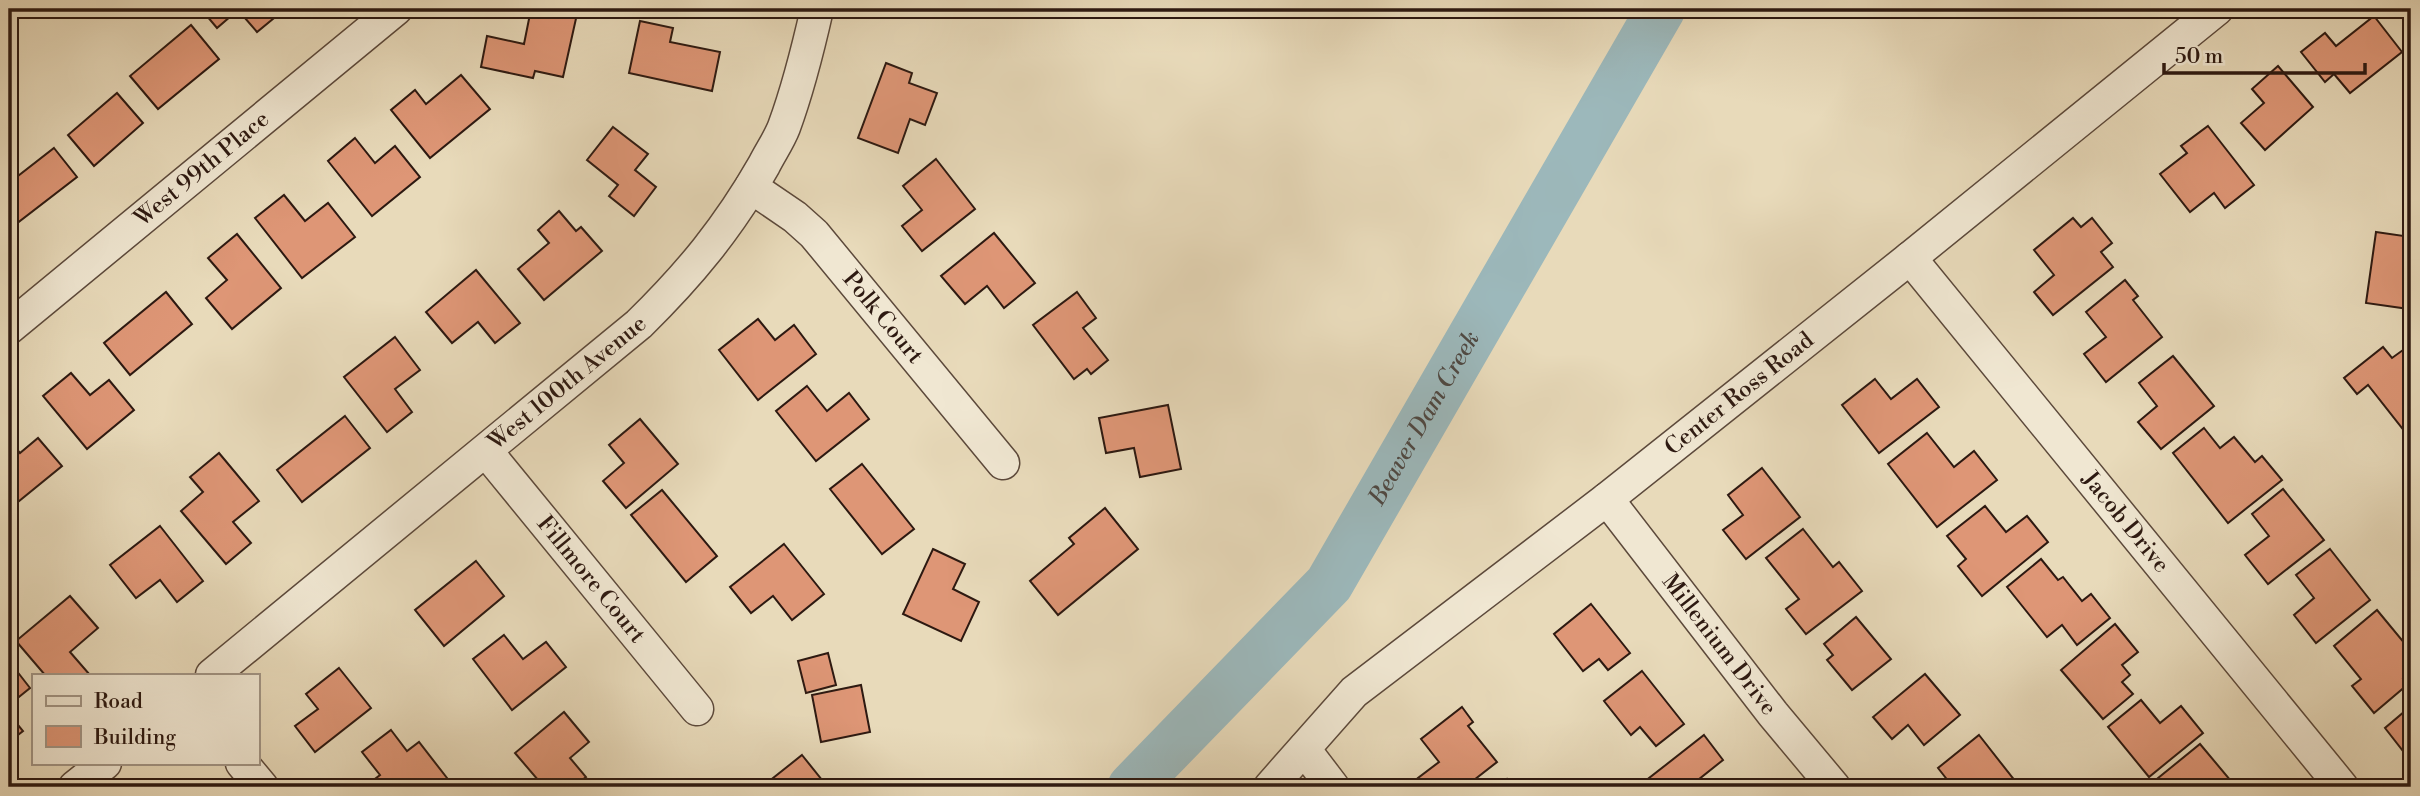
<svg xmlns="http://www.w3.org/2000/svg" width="2420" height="796" viewBox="0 0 2420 796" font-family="'Libre Bodoni',serif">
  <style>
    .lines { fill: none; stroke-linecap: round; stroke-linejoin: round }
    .river { stroke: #9cb8bb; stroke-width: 49 }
    .building { fill: #de9676; stroke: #2d1911; stroke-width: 2 }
    .minor-casing { stroke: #5c493b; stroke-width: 35 }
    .minor { stroke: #f0e7d2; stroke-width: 32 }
    .labels { text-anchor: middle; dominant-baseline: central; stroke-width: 5; stroke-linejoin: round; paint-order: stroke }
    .street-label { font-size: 23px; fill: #2d1911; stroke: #f0e7d2 }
    .water-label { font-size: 24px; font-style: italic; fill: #4e4944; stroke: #f0e7d2 }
  </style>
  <rect width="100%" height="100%" fill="#e8daba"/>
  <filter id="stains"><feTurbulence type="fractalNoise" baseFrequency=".00286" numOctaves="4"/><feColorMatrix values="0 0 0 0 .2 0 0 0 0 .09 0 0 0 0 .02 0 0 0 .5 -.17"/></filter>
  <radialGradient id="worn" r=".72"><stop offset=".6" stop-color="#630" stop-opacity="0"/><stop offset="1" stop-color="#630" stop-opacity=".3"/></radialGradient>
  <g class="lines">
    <!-- river -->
    <path class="river" id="s1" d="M1132,787L1329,584L1661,9"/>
  </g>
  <!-- building -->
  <g class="building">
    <path d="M201,9H285L257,32L238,10L217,28Z"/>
    <path d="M531,9H552L577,14L563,77L535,71L533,78L481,67L487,36L524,44Z"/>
    <path d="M2397,9H2411V27Z"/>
    <path d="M2374,16L2402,52L2350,93L2334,74L2325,82L2301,52L2325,33L2336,46Z"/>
    <path d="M640,21L673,28L670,42L720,52L712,91L629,73Z"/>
    <path d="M191,25L219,59L158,109L130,76Z"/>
    <path d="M886,63L912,73L909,83L937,93L925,125L910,119L898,153L858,138Z"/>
    <path d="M2278,66L2313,107L2265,150L2241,123L2264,103L2252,89Z"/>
    <path d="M461,75L490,109L430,158L391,110L415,90L426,104Z"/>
    <path d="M117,93L143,123L94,166L68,135Z"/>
    <path d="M2208,126L2254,185L2225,208L2214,193L2190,212L2160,174L2187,153L2181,146Z"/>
    <path d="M613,127L648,154L635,170L656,187L634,216L609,196L618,185L587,160Z"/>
    <path d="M355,138L375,163L395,146L420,177L372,216L328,161Z"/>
    <path d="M54,148L77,177L16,224L9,215V183Z"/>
    <path d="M936,159L975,209L922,251L902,226L922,210L903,186Z"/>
    <path d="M284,195L305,221L328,203L355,237L302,278L255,218Z"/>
    <path d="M559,211L576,231L581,227L602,251L544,300L518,269L549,243L538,230Z"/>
    <path d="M2073,218L2081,227L2092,218L2112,243L2101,252L2113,267L2053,315L2034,292L2054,275L2034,250Z"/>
    <path d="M2376,232L2411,237V291L2409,309L2366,303Z"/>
    <path d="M994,233L1035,283L1004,308L987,286L965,304L941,276Z"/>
    <path d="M237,234L281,288L232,329L206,298L227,280L208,258Z"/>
    <path d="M476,270L520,323L495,343L478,322L452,343L426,312Z"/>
    <path d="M2125,280L2138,296L2133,300L2162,337L2106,382L2084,354L2106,337L2086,312Z"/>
    <path d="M166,292L192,324L130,375L104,343Z"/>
    <path d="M1077,292L1096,318L1083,328L1108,360L1091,374L1087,369L1074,379L1033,325Z"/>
    <path d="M758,319L775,340L794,325L816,354L758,400L719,350Z"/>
    <path d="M395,337L420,370L395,389L412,412L387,432L344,377Z"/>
    <path d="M2383,347L2392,358L2403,350L2411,360V421L2402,428L2368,385L2357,394L2344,378Z"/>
    <path d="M2173,356L2214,406L2161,449L2138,422L2157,406L2139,383Z"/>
    <path d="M71,373L90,395L109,380L134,410L87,449L43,396Z"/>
    <path d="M1875,379L1891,399L1917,379L1939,407L1879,453L1842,405Z"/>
    <path d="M807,386L827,411L849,393L869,419L816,461L776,411Z"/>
    <path d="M1168,405L1181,469L1140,477L1134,448L1106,453L1099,418Z"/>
    <path d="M345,416L370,448L302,502L277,470Z"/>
    <path d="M640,419L678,464L626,508L603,481L624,463L609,445Z"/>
    <path d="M2204,428L2220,448L2234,437L2255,462L2262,456L2282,480L2228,523L2173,453Z"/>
    <path d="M1927,433L1954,467L1974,451L1997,480L1937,527L1888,464Z"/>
    <path d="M38,438L62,466L13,506L9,500V439L20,453Z"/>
    <path d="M219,453L259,501L233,522L251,543L226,564L181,511L203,492L190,477Z"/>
    <path d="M862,464L914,529L882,554L830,489Z"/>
    <path d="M1762,468L1800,517L1746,559L1723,530L1743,515L1728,495Z"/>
    <path d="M2283,489L2324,540L2268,584L2245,555L2269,536L2252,514Z"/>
    <path d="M662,490L717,556L686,582L631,515Z"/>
    <path d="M1985,506L2006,532L2027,516L2048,542L1982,596L1958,566L1966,559L1947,536Z"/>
    <path d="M1105,508L1138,549L1058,615L1030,581L1074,544L1069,538Z"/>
    <path d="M160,526L203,581L177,602L160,580L136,598L110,565Z"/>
    <path d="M1803,529L1833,567L1839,562L1862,591L1806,634L1786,609L1799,599L1766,558Z"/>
    <path d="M784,544L824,594L792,620L773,596L751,613L730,587Z"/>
    <path d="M933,549L965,564L953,589L979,602L961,641L903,614Z"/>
    <path d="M2330,549L2370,600L2316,643L2294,615L2314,598L2296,575Z"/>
    <path d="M2041,559L2058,580L2063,577L2082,601L2091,594L2110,618L2077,645L2062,625L2047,637L2007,587Z"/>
    <path d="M476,561L504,596L444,646L415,610Z"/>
    <path d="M70,596L98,628L70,652L90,675H45L16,641Z"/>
    <path d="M1591,604L1630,653L1608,670L1599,659L1583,671L1554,634Z"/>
    <path d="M2377,610L2411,651V672L2403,679L2407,685L2374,713L2352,686L2361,679L2334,646Z"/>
    <path d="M1856,617L1891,659L1852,690L1827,660L1833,655L1824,644Z"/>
    <path d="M2115,624L2138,652L2122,665L2130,675L2122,682L2133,694L2103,719L2061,670Z"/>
    <path d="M504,635L523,659L546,642L566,667L512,710L473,659Z"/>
    <path d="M828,653L836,685L806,693L798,661Z"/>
    <path d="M9,661L30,688L9,705Z"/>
    <path d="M339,668L371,708L315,752L295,726L318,709L306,694Z"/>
    <path d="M1642,671L1684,724L1656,746L1640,727L1631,735L1604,701Z"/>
    <path d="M1925,674L1960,715L1924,745L1908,725L1892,739L1873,717Z"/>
    <path d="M861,685L870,732L821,742L812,695Z"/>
    <path d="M2141,700L2160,723L2181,706L2203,733L2149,777L2108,727Z"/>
    <path d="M2411,706V744L2403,751L2385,728Z"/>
    <path d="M1462,707L1473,722L1468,726L1497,762L1465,787H1425L1418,778L1439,762L1421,739Z"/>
    <path d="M564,712L589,742L570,758L586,777L573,787H544L515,753Z"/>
    <path d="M9,714L23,731L9,742Z"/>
    <path d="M391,730L407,751L419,742L447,778L434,787H396L393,784L389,787H375L371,782L380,775L362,752Z"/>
    <path d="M1704,735L1723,760L1698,780L1704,787H1648L1644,782Z"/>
    <path d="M1979,735L2019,786L2017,787H1953L1938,768Z"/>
    <path d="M2200,744L2236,787H2147Z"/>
    <path d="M802,755L826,785L823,787H764L763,786Z"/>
    <path d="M1507,779L1514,787H1497Z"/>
  </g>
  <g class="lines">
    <defs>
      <g id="minor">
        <path id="s2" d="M751,187L795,217L814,234L1003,463"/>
        <path id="s3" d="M1910,258L2342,787"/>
        <path id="s4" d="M9,328L396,9"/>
        <path id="s5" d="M486,451L697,709"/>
        <path id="s6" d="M1607,499L1773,714L1834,787"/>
        <path id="s7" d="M212,675L639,324C690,274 728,228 764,165C770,153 779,140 784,127C798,89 808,49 817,9"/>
        <path d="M1304,749L1333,787"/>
        <path d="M242,763L262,787"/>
        <path d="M75,787L105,763"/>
        <path id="s8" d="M1270,787L1354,692L1607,499L1910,258L2217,9"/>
      </g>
    </defs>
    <!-- minor casing -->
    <use href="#minor" class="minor-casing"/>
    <!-- minor -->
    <use href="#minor" class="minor"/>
  </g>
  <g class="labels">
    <!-- street labels -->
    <g class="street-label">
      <text stroke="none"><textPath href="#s4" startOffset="250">West 99th Place</textPath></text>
      <text stroke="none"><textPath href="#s2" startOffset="187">Polk Court</textPath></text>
      <text stroke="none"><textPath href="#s7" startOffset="460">West 100th Avenue</textPath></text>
      <text stroke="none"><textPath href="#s8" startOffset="614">Center Ross Road</textPath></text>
      <text stroke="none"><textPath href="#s3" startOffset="341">Jacob Drive</textPath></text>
      <text stroke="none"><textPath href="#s5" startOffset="166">Fillmore Court</textPath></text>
      <text stroke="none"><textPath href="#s6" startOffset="184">Millenium Drive</textPath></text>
    </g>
    <!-- water labels -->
    <g class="water-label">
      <text stroke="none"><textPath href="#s1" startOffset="474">Beaver Dam Creek</textPath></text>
    </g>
  </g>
  <!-- margin -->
  <rect width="2420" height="796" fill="none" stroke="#e8daba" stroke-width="35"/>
  <rect x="10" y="10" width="2399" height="775" fill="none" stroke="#2d1911" stroke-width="3.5"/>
  <rect x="18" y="18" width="2385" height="761" fill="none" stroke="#2d1911" stroke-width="2"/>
  <!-- legend -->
  <rect x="32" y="674" width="228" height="91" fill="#f0e7d2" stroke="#a29585" stroke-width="2"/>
  <rect x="46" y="696" width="35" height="10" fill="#f0e7d2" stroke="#a29585" stroke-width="2"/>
  <text x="94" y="708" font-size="21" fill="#2d1911">Road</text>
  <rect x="46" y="726" width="35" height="21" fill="#de9676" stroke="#a29585" stroke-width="2"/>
  <text x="94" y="744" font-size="21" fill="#2d1911">Building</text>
  <!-- scale -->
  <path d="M2164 63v10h201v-10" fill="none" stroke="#2d1911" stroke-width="3.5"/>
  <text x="2175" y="63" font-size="21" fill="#2d1911" stroke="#f0e7d2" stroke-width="5" paint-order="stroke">50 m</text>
  <rect width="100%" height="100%" filter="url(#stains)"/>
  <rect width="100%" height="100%" fill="url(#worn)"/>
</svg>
